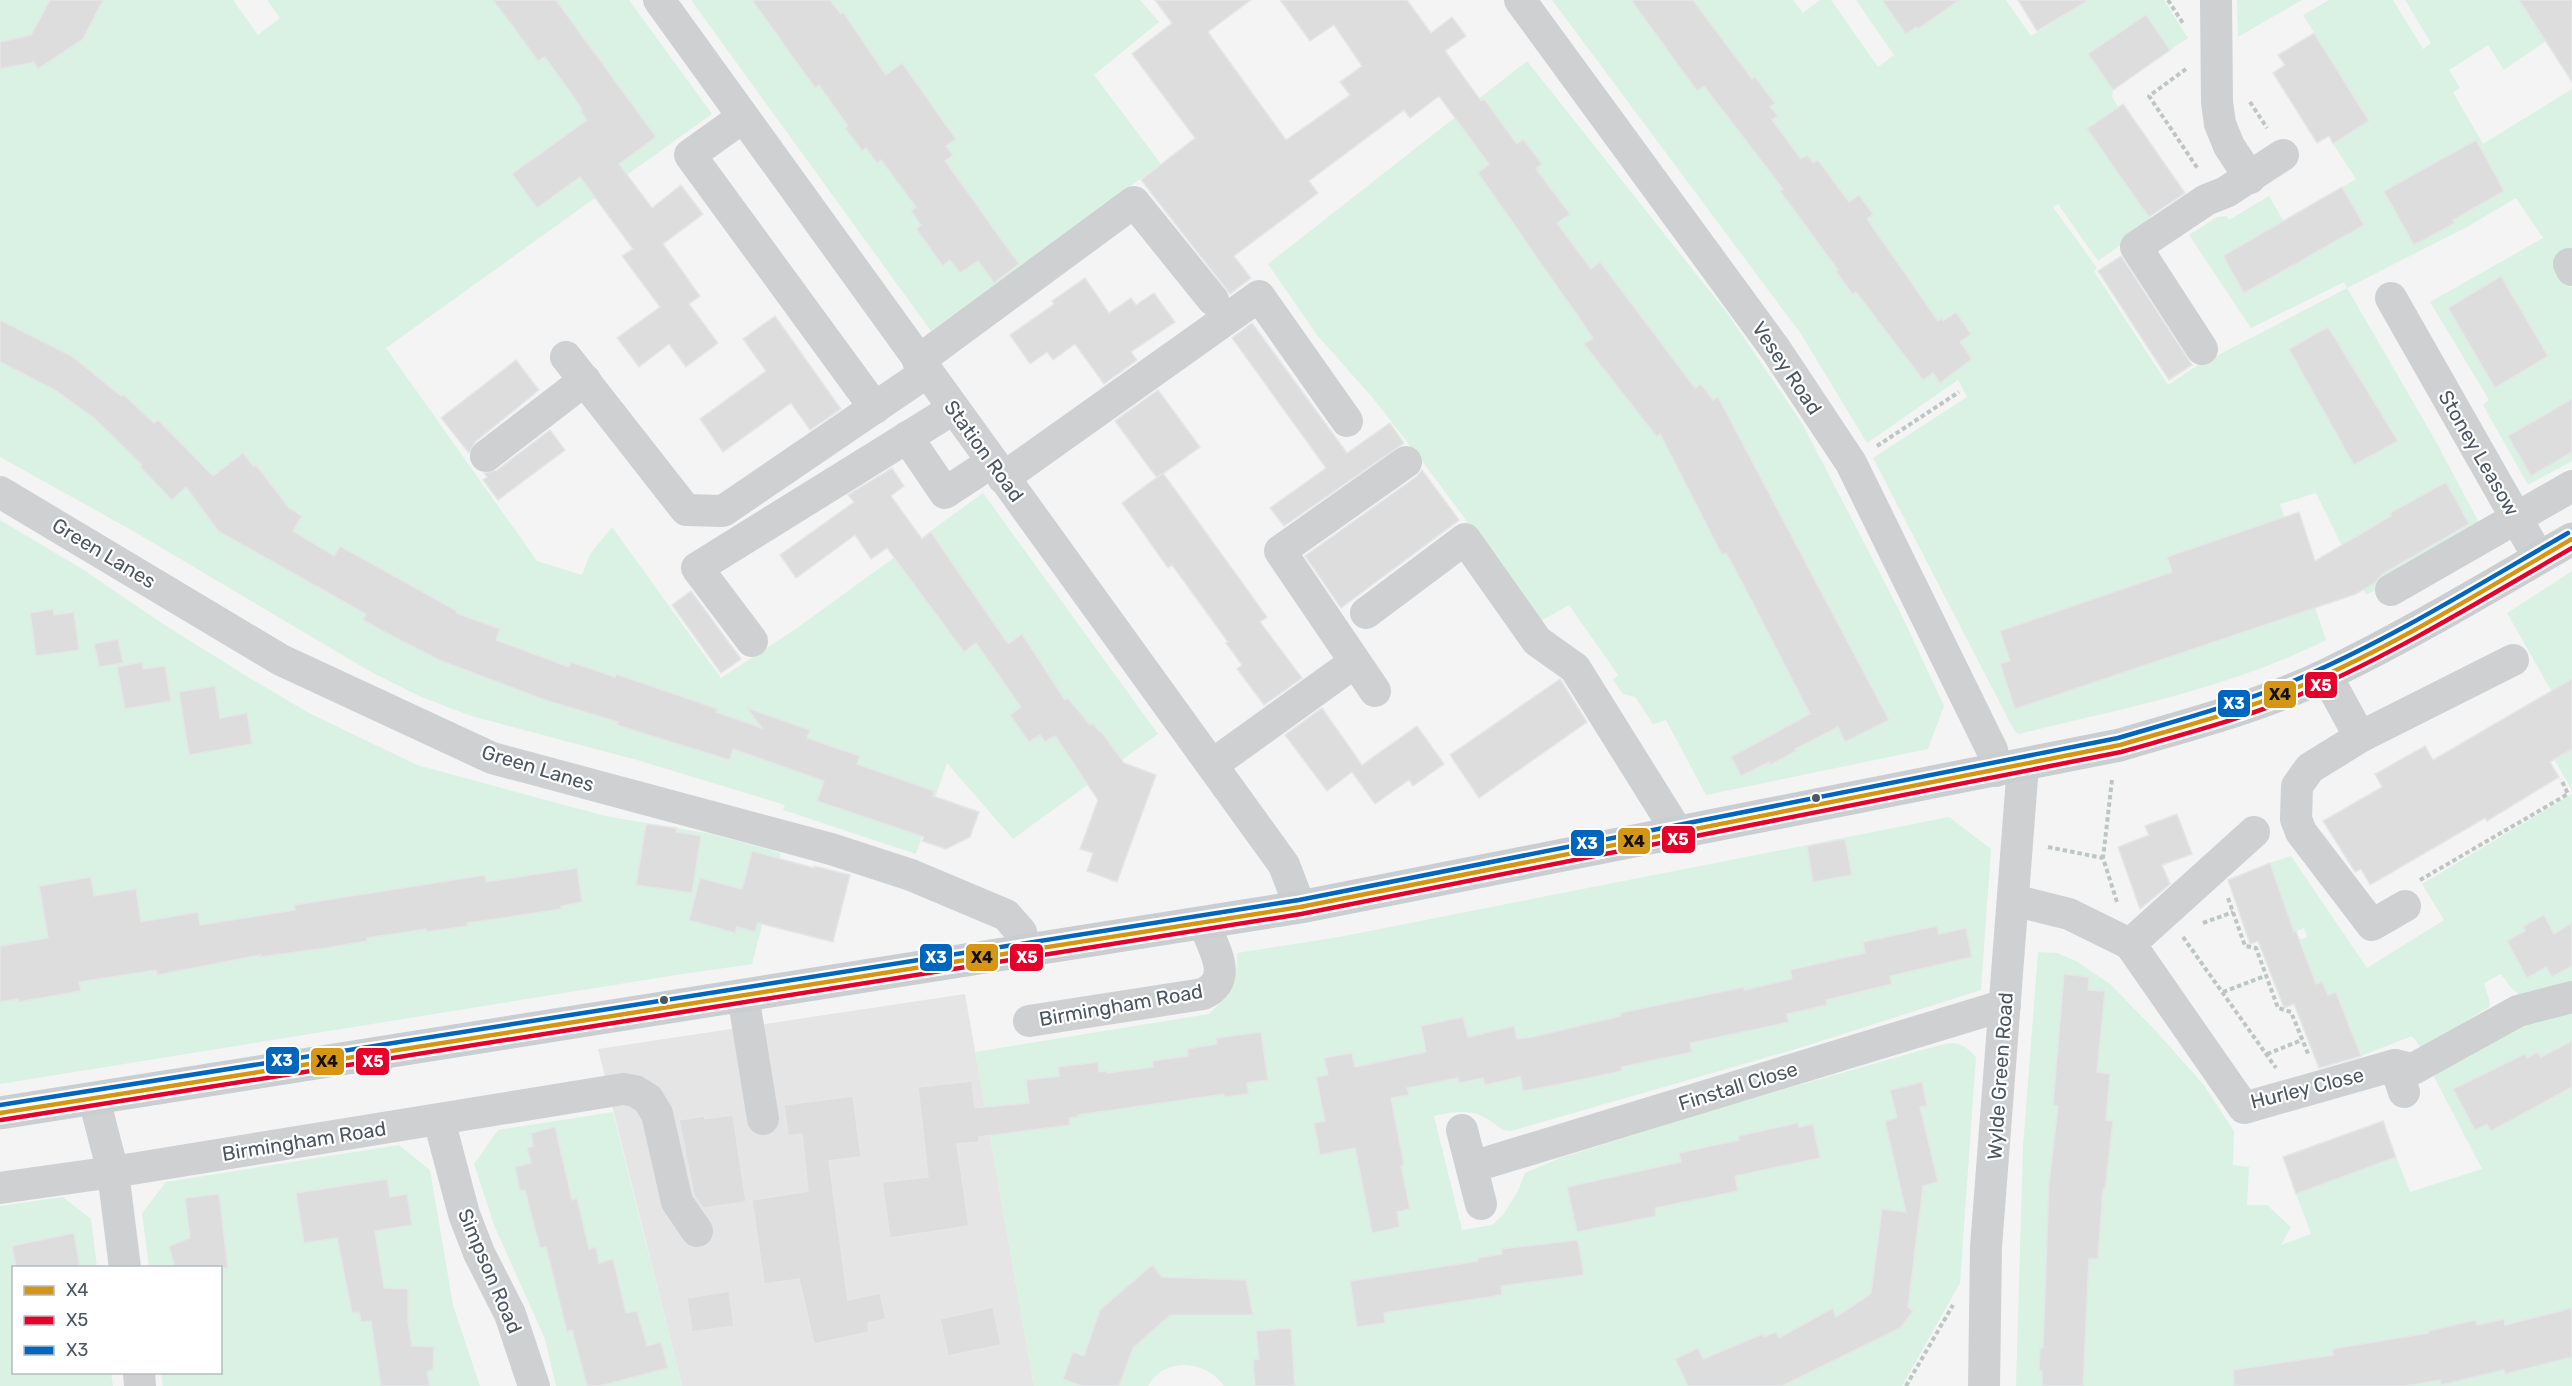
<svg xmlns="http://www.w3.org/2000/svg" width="2572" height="1386" viewBox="0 0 2572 1386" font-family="Rubik,sans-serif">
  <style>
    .education { fill: #e6e5e6 }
    .green { fill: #d9f2e3 }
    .building { fill: #ddddde; stroke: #e5e6e7; stroke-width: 1.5 }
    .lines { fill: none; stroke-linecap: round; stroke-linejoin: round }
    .path { stroke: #bcc7c4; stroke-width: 4; stroke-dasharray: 4.5 3; stroke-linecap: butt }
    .minor { stroke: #ced0d2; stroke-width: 32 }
    .major { stroke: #caced1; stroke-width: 33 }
    .bus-1-casing { stroke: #fff; stroke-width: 9 }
    .bus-2-casing { stroke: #fff; stroke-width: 9 }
    .bus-3-casing { stroke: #fff; stroke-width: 9 }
    .bus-1 { stroke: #d49613; stroke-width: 4.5 }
    .bus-2 { stroke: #e4002b; stroke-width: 4.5 }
    .bus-3 { stroke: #0065bd; stroke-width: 4.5 }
    .bus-dot { fill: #4a5661; stroke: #fff; stroke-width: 2 }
    .labels { text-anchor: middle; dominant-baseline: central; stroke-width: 4.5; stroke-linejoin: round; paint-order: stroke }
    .street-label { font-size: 20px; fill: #4a5661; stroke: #fff }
    .line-badge { stroke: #fff; stroke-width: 2 }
    .badge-label { font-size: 16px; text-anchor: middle; font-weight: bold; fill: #fff }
    .pale-badge-label { font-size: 16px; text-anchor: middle; font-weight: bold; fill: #111 }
  </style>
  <rect width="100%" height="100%" fill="#f4f4f4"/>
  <!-- education -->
  <path class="education" d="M965,994L1034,1386H682L598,1049Z"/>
  <!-- green -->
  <g class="green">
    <path d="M0,0H233L258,35L280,18L267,0H629L712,114L386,348L537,561L582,575L590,554L612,527L721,678L797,628L983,493L1158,734L1013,839L947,763L916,854L783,810L785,805L637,760L471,716L419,696L371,672L133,531L0,457Z"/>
    <path d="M691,0H1140L1159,22L1094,75L1161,164L931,331Z"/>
    <path d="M1552,0H1793L1803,13L1820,0H1831L1878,67L1894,55L1856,0H2006L2031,36L2089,0H2164L2188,38L2170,50L2146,15L2089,54L2113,90L2112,97L2118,107L2087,129L2153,222L2098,261L2058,204L2053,207L2097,268L2094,271L2168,385L2195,367L2347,288L2344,282L2251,328L2189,235L2217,217L2227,216L2229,220L2269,196L2305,258L2364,225L2342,187L2356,179L2333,144L2369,121L2303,15L2329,0H2393L2423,49L2431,43L2405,0H2572V23L2504,70L2488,45L2449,70L2460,88L2453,92L2483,144L2572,89V260L2560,268L2572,288V461L2528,485L2483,405L2489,400L2430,302L2543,238L2516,198L2467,227L2347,288L2434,438L2483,530L2366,595L2316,493L2280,504L2326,640C2229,689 2124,708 2019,734L2015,732L1873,458L1967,397L1958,380L1867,443L1801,334Z"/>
    <path d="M2237,0H2302L2238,37Z"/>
    <path d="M1527,61L1728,314L1803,425L1902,616L1944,706L1928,749L1706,795L1666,720L1653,724L1635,697L1623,694L1613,680L1618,675L1569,605L1541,621L1422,461L1372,397L1317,335L1268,264Z"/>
    <path d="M0,520L84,570L160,622L248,677L309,713L417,765L605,816L712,834L781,853L752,964L676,975L0,1084Z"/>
    <path d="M2572,571V727L2507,613Z"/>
    <path d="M2572,749V790L2554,759Z"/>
    <path d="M2572,794V985L2520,995L2511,988L2501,974L2484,983L2490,1003L2489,1007L2421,1048L2412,1036L2361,1056L2357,1045L2350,1048L2333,1005L2341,1002L2337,992L2327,995L2322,982L2316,984L2300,940L2307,937L2304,928L2294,932L2270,863L2291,856L2367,968L2444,920L2422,884Z"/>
    <path d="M1949,817L1991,849L1981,990L1796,1049L1511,1131C1500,1132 1495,1122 1486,1118C1470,1109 1451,1112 1434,1116L1462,1230L1492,1225L1503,1215L1518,1191L1525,1173L1560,1158L1725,1106L1926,1049C1950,1043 1958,1037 1976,1057L1960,1283L1902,1386H1224C1206,1360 1165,1356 1148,1386H1034L975,1052L1209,1014C1229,996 1238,979 1237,953L1339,937Z"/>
    <path d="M2038,952L2057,953L2076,961L2110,984L2155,1030L2203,1084L2234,1131L2233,1165L2249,1167L2247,1205H2267L2291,1227L2281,1245L2311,1234L2296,1194L2396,1157L2410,1192L2482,1169L2431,1071L2500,1032L2572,1008V1386H2016L2023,1147Z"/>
    <path d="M613,1112L682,1386H556L545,1339L494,1225L474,1164L498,1130Z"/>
    <path d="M399,1145L430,1170L453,1305L480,1386H163L161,1373L220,1372V1268L149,1267L142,1213L166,1182Z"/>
    <path d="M63,1197L91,1219L97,1267L14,1268V1372L111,1373L113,1386H0V1206Z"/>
  </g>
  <!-- building -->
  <g class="building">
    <path d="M50,0H103L83,39L38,69L34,62L0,69V42L31,35Z"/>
    <path d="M493,0H556L656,137L619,164L652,208L681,185L703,214L663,244L700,296L689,304L718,343L686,367L669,344L639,367L617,338L660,307L622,256L633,249L580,177L537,208L512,174L587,120L580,110L582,109L545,57L538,61Z"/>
    <path d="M752,0H830L841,14L843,12L886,75L902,63L956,139L946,146L953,155L945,161L1019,264L994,283L978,261L960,273L950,260L943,266L916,229L921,225L911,211L916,207L881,160L877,163L866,148L862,151L845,128L848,126L819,85L815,88Z"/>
    <path d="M1155,0H1251L1208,32L1286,140L1350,95L1340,82L1362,66L1334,25L1310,41L1280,0H1407L1431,33L1452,17L1466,36L1445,51L1481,101L1484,99L1517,144L1523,139L1542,164L1536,169L1570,214L1557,223L1591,269L1600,262L1695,388L1701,384L1713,400L1718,397L1889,720L1845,742L1838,727L1795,749L1796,751L1770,765L1769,762L1741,776L1731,757L1810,714L1743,584L1726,553L1722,555L1660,434L1657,437L1584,344L1593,338L1478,173L1489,164L1439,96L1410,118L1404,110L1309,181L1318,193L1234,256L1251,278L1230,294L1141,180L1195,138L1132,54L1172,23Z"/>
    <path d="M1631,0H1693L1752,79L1755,77L1775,103L1770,107L1778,116L1772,120L1801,159L1807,155L1813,163L1818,160L1849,202L1859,195L1873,214L1867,219L1938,321L1941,318L1943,321L1956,312L1971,334L1960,342L1972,359L1940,383L1933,373L1923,380L1856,292L1853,295L1836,272L1838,270L1780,191L1783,189L1704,86L1697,91Z"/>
    <path d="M1882,0H1959L1918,29L1916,27L1906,34Z"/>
    <path d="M2018,0H2089L2037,31Z"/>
    <path d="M2519,0H2572V82Z"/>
    <path d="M2146,15L2170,50L2113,90L2088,54Z"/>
    <path d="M2314,33L2369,121L2333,144L2329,136L2317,143L2273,73L2285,65L2278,55Z"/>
    <path d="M2123,104L2185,193L2149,217L2087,129Z"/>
    <path d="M2476,140L2504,191L2453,220L2455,223L2414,245L2384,191Z"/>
    <path d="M2342,187L2364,225L2244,293L2223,256Z"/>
    <path d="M2121,256L2192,365L2169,380L2098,271Z"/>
    <path d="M2501,276L2548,356L2495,388L2448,308Z"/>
    <path d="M1085,278L1109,313L1131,298L1136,305L1154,293L1175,322L1131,352L1137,360L1104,384L1075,344L1053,360L1047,352L1030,364L1010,335L1054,304L1052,301Z"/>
    <path d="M775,316L841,409L810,430L791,403L723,452L700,419L766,371L743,339Z"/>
    <path d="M0,320L73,357L121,396L123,394L154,423L158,420L213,476L243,453L254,467L256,465L289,508L302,516L293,531L334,556L340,546L457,611L456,613L500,629L496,640L569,667L571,662L615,677L616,674L718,709L716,712L762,728L747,708L810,730L807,738L860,756L857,764L934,791L933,796L979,812L970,837L946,849L922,841L924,837L817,801L824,781L733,749L730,760L642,733L617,725L618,722L545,700L439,660L396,638L363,620L366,614L218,531L186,487L172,500L140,467L142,465L94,418L55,390L0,362Z"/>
    <path d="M1252,323L1347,453L1390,423L1404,443L1284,526L1270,508L1326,468L1232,338Z"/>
    <path d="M2328,327L2398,441L2354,465L2289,349Z"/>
    <path d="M516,360L539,390L475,442L469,453L441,418Z"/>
    <path d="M1158,390L1200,447L1157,478L1115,421Z"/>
    <path d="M2572,399V452L2531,476L2508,436Z"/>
    <path d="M550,430L565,450L498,500L483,480L487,477L484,473L497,470Z"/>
    <path d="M892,468L904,486L891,496L922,539L931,532L1008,644L1022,634L1065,700L1068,698L1090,725L1093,723L1100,732L1101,731L1124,763L1156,775L1117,882L1087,871L1093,853L1080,849L1098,800L1055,736L1045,742L1040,735L1029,742L1010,715L1021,707L976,643L964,652L887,548L871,559L855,535L796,578L780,555L854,502L848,495Z"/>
    <path d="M1422,470L1459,520L1341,608L1305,556L1416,477Z"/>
    <path d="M1163,473L1267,617L1260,622L1302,678L1264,705L1237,669L1242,665L1226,643L1228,642L1172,565L1168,568L1122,503Z"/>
    <path d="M2446,482L2469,524L2382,574L2375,583L2356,594L2015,709L2000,664L2010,661L2000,631L2172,572L2167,557L2299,512L2315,561L2391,516L2390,513Z"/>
    <path d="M691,591L741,659L721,673L672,605Z"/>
    <path d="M53,609L54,615L74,612L79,650L36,656L30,613Z"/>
    <path d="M118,639L123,663L99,667L94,644Z"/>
    <path d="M142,662L143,669L165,666L171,701L125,709L117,667Z"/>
    <path d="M1560,679L1587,722L1479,798L1450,755Z"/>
    <path d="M2572,679V749L2550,762L2559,777L2487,821L2485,818L2370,885L2361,869L2355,872L2323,821L2382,787L2375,774L2425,746L2433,760Z"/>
    <path d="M215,686L220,718L247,713L252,744L189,755L179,692Z"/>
    <path d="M1322,708L1362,765L1417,726L1444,764L1413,786L1409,780L1375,804L1352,772L1327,791L1285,735Z"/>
    <path d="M2177,814L2192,854L2162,865L2170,884L2140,909L2118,847L2149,835L2145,826Z"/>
    <path d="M646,824L677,828L676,832L701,836L692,893L636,885Z"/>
    <path d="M1845,839L1852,875L1813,882L1807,846Z"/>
    <path d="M752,851L814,868V866L850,875L833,942L758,923L755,932L737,927L735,933L689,920L700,878L742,889Z"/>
    <path d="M2270,863L2294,932L2296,931L2316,984L2322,982L2328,995L2336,992L2361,1056L2319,1068L2294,1004L2284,1008L2258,941L2250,944L2228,880Z"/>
    <path d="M577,868L582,902L561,906L562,909L467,923L468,926L426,932V929L367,938V941L326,948L260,957V955L157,975L156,970L79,982L81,991L18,1002V999L0,1002V946L48,938L39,886L91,877L94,896L136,889L141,922L198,912L200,925L295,910L294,905L485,875L486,882Z"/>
    <path d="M2544,915L2554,934L2572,923V966L2552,977L2546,967L2527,978L2507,941L2525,931L2523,926Z"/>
    <path d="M1937,926L1939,934L1966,928L1972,957L1890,976L1892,984L1826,1000L1827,1005L1787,1014L1789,1022L1690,1043L1692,1052L1621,1067L1622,1071L1546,1087L1523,1091L1520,1077L1485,1085L1483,1078L1459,1083L1458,1078L1407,1088L1409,1095L1391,1098L1404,1165L1401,1166L1410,1209L1397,1212L1400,1227L1372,1233L1355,1148L1320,1155L1314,1123L1325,1121L1316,1077L1328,1075L1324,1058L1352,1053L1355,1067L1426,1052L1421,1026L1463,1017L1468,1037L1514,1026L1517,1039L1532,1037L1621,1016L1620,1013L1744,987V990L1792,979L1790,970L1865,953L1863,942Z"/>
    <path d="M2064,974L2089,977L2088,990L2105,991L2097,1072L2110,1074L2106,1120L2113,1121L2105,1189H2103L2098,1259H2089L2083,1386H2042V1371H2039L2040,1348H2043L2049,1183L2058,1106L2053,1105Z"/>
    <path d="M1261,1032L1268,1080L1247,1083L1249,1094L1224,1097V1094L1078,1115V1117L1069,1118L1070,1125L979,1137V1142L957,1144L969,1226L890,1238L882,1182L928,1177L918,1087L972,1081L975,1108L1029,1103L1026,1080L1059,1076L1058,1067L1098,1062L1099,1072L1107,1071V1073L1153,1067L1152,1061L1188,1056L1187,1049L1217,1044L1216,1038Z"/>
    <path d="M2572,1041V1087L2491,1131L2487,1124L2475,1130L2453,1089L2525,1054L2527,1058L2538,1052L2541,1057Z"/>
    <path d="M1922,1082L1927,1106L1920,1107L1938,1182L1923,1186L1908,1307L1913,1311L1904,1323L1900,1328L1782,1386H1688L1675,1359L1698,1348L1703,1359L1763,1334L1764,1337L1776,1332L1779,1338L1833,1308L1836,1317L1871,1294L1882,1209L1906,1212L1885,1121L1897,1118L1890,1090Z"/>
    <path d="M853,1096L861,1157L829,1161L848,1300L880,1293L886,1319L868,1323L869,1332L814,1344L799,1279L764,1284L752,1200L808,1191L802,1134L788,1136L784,1105Z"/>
    <path d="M733,1115L746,1202L703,1208L694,1195L679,1120L704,1116L705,1119Z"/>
    <path d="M2383,1121L2396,1157L2296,1194L2283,1157Z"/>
    <path d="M1798,1123L1799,1127L1813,1124L1820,1158L1735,1176L1738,1191L1655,1208L1656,1216L1577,1232L1567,1187L1681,1162L1679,1153L1739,1140L1738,1136Z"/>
    <path d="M555,1127L572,1200L577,1198L589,1249L596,1247L599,1263L613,1259L626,1313L637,1311L647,1346L661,1342L668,1368L600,1386H587L572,1330L567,1332L546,1247L540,1248L525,1190L520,1191L515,1167L531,1163L527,1148L533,1146L531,1133Z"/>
    <path d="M387,1179L390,1197L407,1194L412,1225L375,1231L384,1288L408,1289V1322L412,1346L434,1347L433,1370L427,1372L430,1386H381L371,1321L361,1322L359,1312L352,1313L337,1238L304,1243L296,1193Z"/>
    <path d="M219,1194L228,1268H175L169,1246L190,1238L185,1198Z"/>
    <path d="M74,1233L80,1268H16L12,1246Z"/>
    <path d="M1578,1240L1584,1275L1501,1286L1502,1295L1384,1313L1385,1323L1357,1327L1350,1281L1478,1261V1258L1502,1254L1501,1249Z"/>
    <path d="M1152,1265L1162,1277L1246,1280L1253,1315H1170L1133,1348L1119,1386H1081L1063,1379L1073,1352L1084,1356L1100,1310Z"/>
    <path d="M729,1291L734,1326L692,1332L687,1298Z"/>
    <path d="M993,1307L1001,1345L948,1356L940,1319Z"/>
    <path d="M2572,1308V1357L2505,1374L2504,1370L2441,1385L2440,1380L2405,1386H2234L2233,1370L2333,1355L2332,1349L2428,1333V1331L2476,1320L2477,1325L2504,1319L2505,1325Z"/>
    <path d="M1291,1328L1295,1386H1255L1253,1360L1259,1359L1256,1331Z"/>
  </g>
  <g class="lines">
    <!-- path -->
    <g class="path">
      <path d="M2168,0L2184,25"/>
      <path d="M2186,69L2149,96L2198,169"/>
      <path d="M2250,102L2267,128"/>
      <path d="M1877,446L1959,392"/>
      <path d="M2112,780L2103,858L2117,902"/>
      <path d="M2048,847L2103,858"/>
      <path d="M2420,880L2568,794L2561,779"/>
      <path d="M2228,898L2245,946L2256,948L2278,1008L2291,1012L2309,1056"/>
      <path d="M2203,923L2233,912"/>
      <path d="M2183,937L2276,1068"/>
      <path d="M2223,992L2265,976"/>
      <path d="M2267,1054L2302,1040"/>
      <path d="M1906,1386L1953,1305"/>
    </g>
    <!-- minor -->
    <g class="minor">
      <path d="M659,0L1284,865L1300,907"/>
      <path d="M1520,0L1776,350L1851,463L1992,750L1996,771"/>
      <path d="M2216,0L2217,102L2220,124L2229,146L2250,178"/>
      <path d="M743,117L690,155L875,408"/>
      <path d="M2569,264L2572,270"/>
      <path d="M2391,298L2539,558"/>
      <path d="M2202,349L2136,247L2206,200L2226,192L2283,155"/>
      <path d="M566,357L686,510L723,511L927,372"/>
      <path d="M918,361L1134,202L1213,300"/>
      <path d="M907,437L945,493L992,462"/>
      <path d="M486,456L585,380"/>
      <path d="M1003,478L1259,296L1347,421"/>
      <path d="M0,492L281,660L492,758L831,849L911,875L1006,915L1021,932L1025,952"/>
      <path d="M2391,590L2572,486"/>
      <path d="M1366,613L1465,539L1537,641L1575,668L1678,833"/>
      <path d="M752,641L697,568L953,409"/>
      <path d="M2326,675L2360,737"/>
      <path d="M1375,691L1280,551L1406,462"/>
      <path d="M1212,765L1355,662"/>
      <path d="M2013,900L2069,914L2130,944L2244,1108L2395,1065L2404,1092"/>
      <path d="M2405,906L2372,925L2301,832L2296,819L2297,786L2310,768L2360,737L2513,660"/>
      <path d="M2130,944L2254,832"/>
      <path d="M743,995L763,1119"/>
      <path d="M1029,1021L1203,994C1235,979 1213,948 1204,923"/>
      <path d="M2395,1065L2413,1069L2518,1011L2572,997"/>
      <path d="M94,1099L113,1172L125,1268"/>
      <path d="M439,1120L464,1214L479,1253L510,1314L534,1386"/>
      <path d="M1462,1130L1481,1204"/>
      <path d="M1472,1167L2005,1005"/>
      <path d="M0,1188L113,1172L623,1089L635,1091L648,1099L657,1114L677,1202L697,1231"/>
      <path d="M139,1372L140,1386"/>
      <path d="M1984,1386L1986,1247L2023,765"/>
    </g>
    <!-- major -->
    <path class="major" d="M0,1113L1300,907L2120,745C2190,724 2262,706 2328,674C2411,634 2492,585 2572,539"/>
    <defs>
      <path id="bus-1" d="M0,1113L1300,907L2120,745C2181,727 2244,711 2303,685C2396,645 2484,590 2572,539"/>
      <path id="bus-2" d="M1,1120L1301,914L2121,752C2184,734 2248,718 2308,691C2399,651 2485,598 2572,548"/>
      <path id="bus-3" d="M0,1105L1299,900L2118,738C2179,720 2241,704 2300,678C2393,638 2481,583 2568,533"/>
    </defs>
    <!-- bus-1 casing -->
    <use href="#bus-1" class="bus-1-casing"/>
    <!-- bus-2 casing -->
    <use href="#bus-2" class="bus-2-casing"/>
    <!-- bus-3 casing -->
    <use href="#bus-3" class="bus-3-casing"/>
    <!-- bus-1 -->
    <use href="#bus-1" class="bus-1"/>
    <!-- bus-2 -->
    <use href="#bus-2" class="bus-2"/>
    <!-- bus-3 -->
    <use href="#bus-3" class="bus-3"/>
  </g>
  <!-- markers -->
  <g class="bus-dot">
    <circle cx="1816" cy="798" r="5"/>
    <circle cx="664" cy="1000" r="5"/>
  </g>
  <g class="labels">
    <!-- street labels -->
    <g class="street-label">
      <text transform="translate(1787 368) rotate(56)">Vesey Road</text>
      <text transform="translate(984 451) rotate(54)">Station Road</text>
      <text transform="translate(2479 453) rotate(60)">Stoney Leasow</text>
      <text transform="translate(104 553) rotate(31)">Green Lanes</text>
      <text transform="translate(538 768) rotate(17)">Green Lanes</text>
      <text transform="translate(1121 1005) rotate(-10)">Birmingham Road</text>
      <text transform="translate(2000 1076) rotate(-86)">Wylde Green Road</text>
      <text transform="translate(1738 1086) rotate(-17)">Finstall Close</text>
      <text transform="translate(2307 1088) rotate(-14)">Hurley Close</text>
      <text transform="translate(304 1141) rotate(-9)">Birmingham Road</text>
      <text transform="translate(490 1271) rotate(67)">Simpson Road</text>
    </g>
  </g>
  <g class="line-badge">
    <rect x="2304" y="671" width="34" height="28" rx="6" fill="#e4002b"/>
    <rect x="2263" y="680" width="34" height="29" rx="6" fill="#d49613"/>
    <rect x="2217" y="689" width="34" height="29" rx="6" fill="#0065bd"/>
    <rect x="1661" y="825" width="35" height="29" rx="6" fill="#e4002b"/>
    <rect x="1617" y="827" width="34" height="28" rx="6" fill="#d49613"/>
    <rect x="1570" y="829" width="35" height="28" rx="6" fill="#0065bd"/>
    <rect x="919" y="943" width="34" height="29" rx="6" fill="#0065bd"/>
    <rect x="965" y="943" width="34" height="29" rx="6" fill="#d49613"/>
    <rect x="1009" y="943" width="35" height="29" rx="6" fill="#e4002b"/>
    <rect x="265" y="1046" width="35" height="29" rx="6" fill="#0065bd"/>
    <rect x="355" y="1047" width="35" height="29" rx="6" fill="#e4002b"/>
    <rect x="310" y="1047" width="35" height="29" rx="6" fill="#d49613"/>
  </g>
  <g class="badge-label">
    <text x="2321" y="691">X5</text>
    <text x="2234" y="709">X3</text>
    <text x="1678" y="845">X5</text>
    <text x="1587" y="849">X3</text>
    <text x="936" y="963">X3</text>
    <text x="1027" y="963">X5</text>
    <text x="282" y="1066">X3</text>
    <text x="373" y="1067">X5</text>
  </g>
  <g class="pale-badge-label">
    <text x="2280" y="700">X4</text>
    <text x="1634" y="847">X4</text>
    <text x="982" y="963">X4</text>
    <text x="327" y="1067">X4</text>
  </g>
  <!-- legend -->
  <rect x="12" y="1266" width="210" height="108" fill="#ffffff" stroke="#b7bbc0" stroke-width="1.5"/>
  <rect x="24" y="1286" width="30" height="9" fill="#d49613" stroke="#b7bbc0" stroke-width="1.5"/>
  <text x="66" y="1296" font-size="18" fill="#4a5661">X4</text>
  <rect x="24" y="1316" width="30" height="9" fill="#e4002b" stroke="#b7bbc0" stroke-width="1.5"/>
  <text x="66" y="1326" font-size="18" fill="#4a5661">X5</text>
  <rect x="24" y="1346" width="30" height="9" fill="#0065bd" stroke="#b7bbc0" stroke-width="1.5"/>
  <text x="66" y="1356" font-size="18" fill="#4a5661">X3</text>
</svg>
